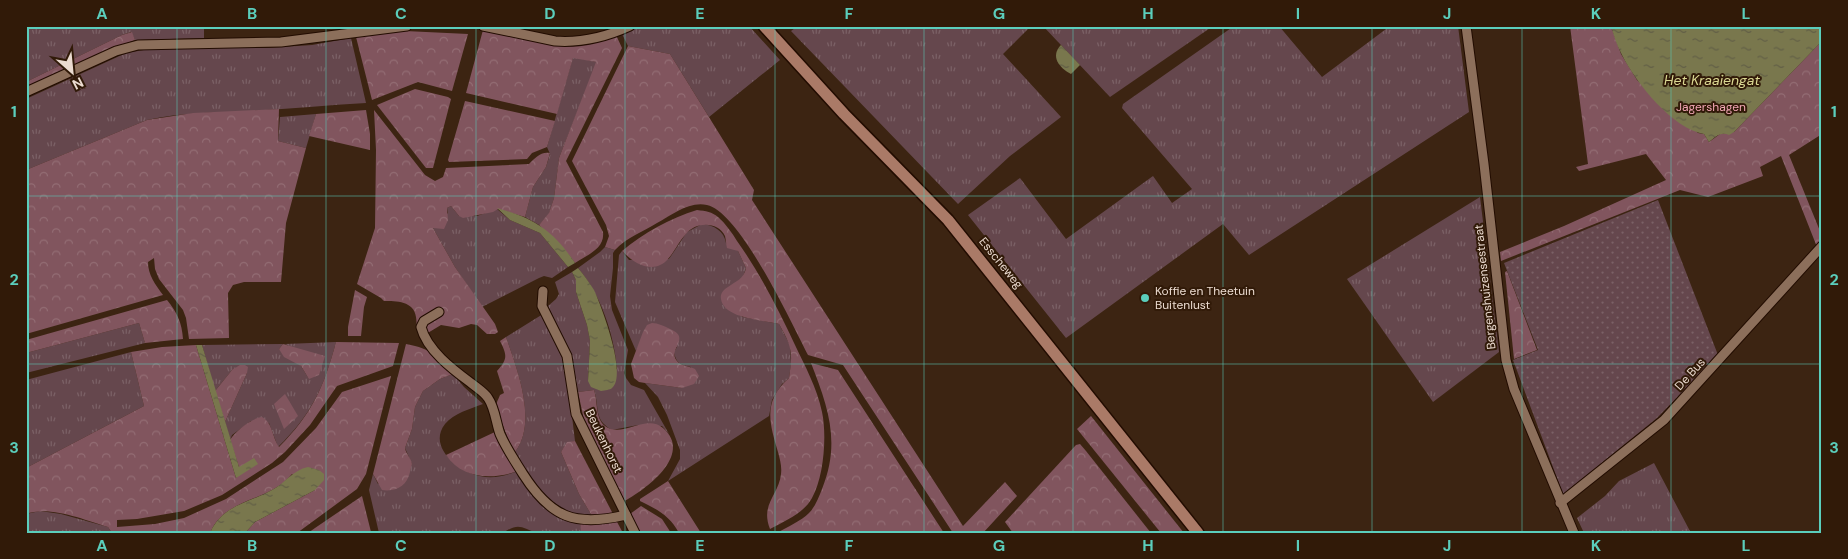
<svg xmlns="http://www.w3.org/2000/svg" width="1848" height="559" viewBox="0 0 1848 559" font-family="'DM Sans',sans-serif">
  <style>
    .grass { fill: url(#grass-tufts) }
    .forest { fill: url(#forest-crowns) }
    .garden { fill: url(#garden-dots) }
    .water { fill: url(#water-ripples) }
    .lines { fill: none; stroke-linecap: round; stroke-linejoin: round }
    .street-casing { stroke: #220c00; stroke-width: 11 }
    .secondary-casing { stroke: #220c00; stroke-width: 14 }
    .street { stroke: #8c6f5b; stroke-width: 9 }
    .secondary { stroke: #aa7a67; stroke-width: 11 }
    .grid { fill: none; stroke: #5bcebc; stroke-width: 1; stroke-opacity: 0.55 }
    .poi-dot { fill: #5bcebc; stroke: #311a08; stroke-width: 2 }
    .labels { text-anchor: middle; dominant-baseline: central; stroke-width: 4; stroke-linejoin: round; paint-order: stroke }
    .park-label { font-size: 12px; fill: #f1a6b5; stroke: #311a08 }
    .street-label { font-size: 12px; fill: #ebdbd0; stroke: #311a08 }
    .poi-label { font-size: 12px; fill: #ebdbd0; stroke: #311a08; text-anchor: start }
    .water-label { font-size: 14px; font-style: italic; fill: #dcd993; stroke: #311a08 }
    .neatline { fill: none; stroke: #5bcebc; stroke-width: 2 }
    .grid-label { font-size: 16px; text-anchor: middle; font-weight: bold; fill: #5bcebc }
  </style>
  <defs>
    <pattern id="grass-tufts" width="24" height="20" patternUnits="userSpaceOnUse" patternTransform="scale(1.25)"><rect width="24" height="20" fill="#65474d"/><path d="M3 7l-1-3M5 7V3M7 7l1-3M15 17l-1-3M17 17v-4M19 17l1-3" fill="none" stroke="#7b6166"/></pattern>
    <pattern id="forest-crowns" width="20" height="18" patternUnits="userSpaceOnUse" patternTransform="scale(1.25)"><rect width="20" height="18" fill="#81555e"/><path d="M2 6a3 3 0 1 1 6 0M12 15a3 3 0 1 1 6 0" fill="none" stroke="#936d74"/></pattern>
    <pattern id="garden-dots" width="8" height="8" patternUnits="userSpaceOnUse" patternTransform="scale(1.25)"><rect width="8" height="8" fill="#65474d"/><path d="M2 2h.1M6 6h.1" fill="none" stroke="#7b6166" stroke-width="1.8" stroke-linecap="round"/></pattern>
    <pattern id="water-ripples" width="26" height="14" patternUnits="userSpaceOnUse" patternTransform="scale(1.25)"><rect width="26" height="14" fill="#79774d"/><path d="M2 4q2-2 4 0t4 0M15 11q2-2 4 0t4 0" fill="none" stroke="#625f46"/></pattern>
  </defs>
  <rect width="100%" height="100%" fill="#3c2412"/>
  <!-- grass -->
  <g class="grass">
    <path d="M26,26H204V38L135,40L131,32L122,35L26,82Z"/>
    <path d="M636,26H749L780,60L709,117L670,54L628,46L621,32Z"/>
    <path d="M798,26H1031L1003,54L1061,117L1010,156L958,204L791,31Z"/>
    <path d="M1043,26H1213L1110,97Z"/>
    <path d="M1234,26H1279L1322,77L1390,26H1458L1469,112L1249,255L1223,224L1066,338L968,215L1020,178L1066,239L1153,176L1172,203L1192,189L1122,108L1123,104Z"/>
    <path d="M351,38L366,103C327,105 289,109 251,111C216,113 181,112 147,120L26,170V99L126,53L150,49L189,48H267L312,45Z"/>
    <path d="M573,57L597,62L559,158L554,198L549,214L539,225L525,217L533,187L546,167L550,154L547,147Z"/>
    <path d="M316,114L306,148L278,141L280,117Z"/>
    <path d="M1480,197L1499,352L1433,402L1347,279Z"/>
    <path d="M451,206L459,216H477L497,209L510,220L540,233L568,267L552,278L544,276L539,278L482,307L455,267L433,228L448,213L447,208Z"/>
    <path d="M702,224C714,225 724,231 726,243L738,251L746,268L743,277L737,282L726,308L743,317L779,324L790,345L791,364L789,378L782,384L772,400L769,416L668,481L680,459V450L667,415L658,397L645,383L682,388L691,367C680,365 676,363 674,352L677,347L640,343L636,351L615,302L619,255L622,251L629,260L669,259L687,232Z"/>
    <path d="M605,247L615,250L613,253V268L610,296L612,310L628,350L624,373L626,378L631,385L644,390L669,434L662,426L638,425L612,430C593,419 600,408 594,390L578,392L571,356L548,306L556,299L559,294L555,282L572,272L576,280V292L587,325L590,341L588,381L617,369C614,334 601,295 578,268L600,252Z"/>
    <path d="M543,314L563,353L566,367L575,441L567,443L561,452L579,494L592,516C552,515 534,483 515,452C538,422 517,369 506,337Z"/>
    <path d="M139,323L145,343L26,373V353Z"/>
    <path d="M336,342C324,387 312,414 278,447L269,423L251,421L232,435L230,440L225,422L247,373L232,370L215,391L202,345L283,344L279,349L301,366L309,379L293,348L285,344Z"/>
    <path d="M131,352L144,406L26,468V380Z"/>
    <path d="M453,374L464,387L483,404C470,409 454,413 445,424C427,447 459,472 480,476C493,479 505,476 518,471L526,484L580,522L582,533C572,533 545,535 537,533C522,528 519,522 503,533H379L369,490L373,474L378,484L412,464L405,448L412,429L415,407L423,391L440,379Z"/>
    <path d="M1654,463L1691,533H1584L1577,518L1605,496L1619,481Z"/>
    <path d="M40,511L61,514L108,527L112,533H26V514Z"/>
  </g>
  <!-- forest -->
  <g class="forest">
    <path d="M1570,26H1611L1621,54L1637,80L1698,133L1704,134L1709,142L1720,134L1734,132L1822,41V134L1789,155L1822,236V242L1817,247L1781,156L1760,167L1763,176L1708,197L1680,190L1501,261L1500,252L1564,226L1666,180L1646,154L1579,171L1576,167L1588,164Z"/>
    <path d="M483,30L559,44L616,35L622,48L566,161L603,232C605,249 587,255 575,263L569,255L539,225L549,213L554,198L559,158L596,62L573,58L557,114L466,93Z"/>
    <path d="M405,31L468,34L452,91L418,82L372,100L356,37Z"/>
    <path d="M132,32L135,40L103,52L26,89V82L122,35Z"/>
    <path d="M628,46L670,54L754,190L752,200L963,526L1005,482L1017,496L983,533H953L843,365L808,355C792,324 740,212 707,205C689,201 672,215 657,223C644,231 626,238 615,250L605,247L609,236L606,225L572,161Z"/>
    <path d="M415,89L448,97L451,99L433,168H426L377,105Z"/>
    <path d="M465,101L555,121L547,147L532,153L527,159L449,162L448,160Z"/>
    <path d="M279,109L278,141L306,148L286,223L281,282H244L233,285L228,293L229,338L189,339L186,318L183,310L159,279L155,269L154,258L148,262C148,275 155,284 163,295L26,334V170L147,120L193,113Z"/>
    <path d="M366,110L370,134V150L309,136L316,114Z"/>
    <path d="M374,110L425,175L435,181L443,177L446,168L529,164C535,158 541,151 550,153L546,167L533,187L525,217L498,209L493,212L463,218L459,216L451,206L447,208L448,220L444,229L433,228L455,267L495,324L498,332L495,334H487L477,325L471,324L459,328L441,325L426,334L418,333C416,328 417,323 416,317C414,301 396,301 384,301L381,298L357,284L375,228L376,150Z"/>
    <path d="M697,210C706,211 712,212 718,217C726,224 732,233 737,241C760,273 778,309 795,345C805,366 817,388 822,412C827,435 824,477 812,498C804,513 785,521 770,529C760,504 779,495 781,474C782,467 780,459 778,452C769,422 763,401 789,378C793,352 792,347 779,324C764,320 724,319 721,299C720,294 723,290 728,287C736,281 744,279 746,268L738,251L727,248C726,244 726,240 725,236C718,221 695,222 686,234C679,241 675,251 668,259C654,275 634,264 622,251C643,233 671,218 697,210Z"/>
    <path d="M1507,271L1537,350L1514,359L1505,272Z"/>
    <path d="M355,290L367,297L364,307L361,336H348V327Z"/>
    <path d="M167,300C177,312 182,323 183,339L145,343L139,323L26,353V340Z"/>
    <path d="M652,323C658,323 664,326 670,329C692,338 667,349 677,361C681,366 689,366 695,369L699,376L694,384L682,388L645,383L639,382L634,378L631,364L643,332L647,325Z"/>
    <path d="M506,337C517,369 538,422 515,452C506,438 503,422 495,407L500,395L504,393L497,371C508,359 507,355 500,341Z"/>
    <path d="M336,342L399,343L393,366L337,386L310,425L285,452L272,463L222,495L184,511L137,519L117,520V527L155,524L184,518L226,499L283,462L316,428L342,392L391,376L366,474L357,489L297,533H245L255,522L315,490L292,474C270,502 225,497 210,533H112L108,527C85,520 49,505 26,514V495L28,494L26,493V468L144,406L131,352L162,347L196,345L236,478L239,467L230,440C235,431 252,418 262,417C273,423 272,437 279,447C312,414 324,387 336,342Z"/>
    <path d="M283,344L325,356L319,375L309,379L301,366L284,357L279,349Z"/>
    <path d="M406,344C433,349 435,356 453,374L440,379L423,391L415,407L412,429L405,448C406,454 411,458 412,464C412,464 410,471 410,472C407,486 396,492 382,490L373,474Z"/>
    <path d="M811,363L838,370L944,533H777C787,527 801,521 809,513C815,507 819,497 822,489C841,442 828,407 811,363Z"/>
    <path d="M240,365H245L248,367L247,373L225,422L215,391L232,370Z"/>
    <path d="M594,390C598,402 595,418 605,426C622,439 646,413 663,428C694,455 645,490 623,502L587,434L578,392Z"/>
    <path d="M285,394L298,416L284,429L274,404Z"/>
    <path d="M1091,416L1184,533H1161L1077,429Z"/>
    <path d="M497,431L518,471C492,480 462,479 446,455Z"/>
    <path d="M575,441L613,514L592,516L579,494L561,452L567,442Z"/>
    <path d="M1080,444L1086,451L1151,533H1013L1005,522L1076,445Z"/>
    <path d="M668,481L701,533H679C670,516 657,509 640,501V499Z"/>
    <path d="M362,496L371,532L308,533L315,528Z"/>
    <path d="M641,506L662,519L671,533H638L630,514Z"/>
    <path d="M616,520L623,533H582L581,531L580,522Z"/>
  </g>
  <!-- garden -->
  <path class="garden" d="M1658,200L1718,355L1657,418L1563,494L1513,360L1538,350L1504,263Z"/>
  <!-- water -->
  <g class="water">
    <path d="M1611,26H1822V41L1734,132L1729,135C1721,131 1715,137 1709,142L1704,134C1673,129 1636,83 1622,55C1617,46 1614,36 1611,26Z"/>
    <path d="M1061,45L1080,65L1071,74C1059,68 1050,56 1061,45Z"/>
    <path d="M497,208C534,218 554,231 575,263L568,267L540,233L510,220Z"/>
    <path d="M578,268C584,275 589,282 594,290C601,305 628,376 612,388C610,390 605,390 601,391L591,387L588,381L590,341L587,325L576,292V280L572,272Z"/>
    <path d="M196,345H202L239,467L254,458L258,464L236,478Z"/>
    <path d="M308,467L319,470L324,474V480L315,490L255,522L245,533H210C222,505 249,503 272,490C285,483 293,470 308,467Z"/>
  </g>
  <g class="lines">
    <defs>
      <g id="street">
        <path d="M483,26L555,41C581,43 606,37 630,26"/>
        <path d="M1466,26L1484,164L1506,360L1514,389L1574,533"/>
        <path d="M26,92L116,51L138,45L281,42L407,26"/>
        <path d="M543,291L542,306L567,356L576,414L635,533"/>
        <path d="M439,312L424,321L421,327C427,350 452,369 471,383C477,388 484,392 488,398C495,408 496,423 500,434C506,448 515,461 523,474C551,518 575,527 626,515"/>
        <path d="M1560,503L1664,420L1822,246"/>
      </g>
      <path id="secondary" d="M764,26L844,114L948,220L1198,533"/>
    </defs>
    <!-- street casing -->
    <use href="#street" class="street-casing"/>
    <!-- secondary casing -->
    <use href="#secondary" class="secondary-casing"/>
    <!-- street -->
    <use href="#street" class="street"/>
    <!-- secondary -->
    <use href="#secondary" class="secondary"/>
  </g>
  <!-- grid -->
  <path class="grid" d="M177,26V533M326,26V533M476,26V533M625,26V533M775,26V533M924,26V533M1073,26V533M1223,26V533M1372,26V533M1522,26V533M1671,26V533M26,196H1822M26,364H1822"/>
  <!-- markers -->
  <circle class="poi-dot" cx="1145" cy="298" r="5"/>
  <g class="labels">
    <!-- park labels -->
    <g class="park-label">
      <text x="1711" y="107">Jagershagen</text>
    </g>
    <!-- street labels -->
    <g class="street-label">
      <text transform="translate(1001 263) rotate(51)">Esscheweg</text>
      <text transform="translate(1485 287) rotate(-96)">Bergenshuizensestraat</text>
      <text transform="translate(1690 374) rotate(-48)">De Bus</text>
      <text transform="translate(604 441) rotate(64)">Beukenhorst</text>
    </g>
    <!-- poi labels -->
    <g class="poi-label">
      <text x="1155" y="291">Koffie en Theetuin<tspan x="1155" dy="14">Buitenlust</tspan></text>
    </g>
    <!-- water labels -->
    <g class="water-label">
      <text x="1712" y="80">Het Kraaiengat</text>
    </g>
  </g>
  <!-- border -->
  <rect width="1848" height="559" fill="none" stroke="#311a08" stroke-width="55"/>
  <!-- north arrow -->
  <g transform="translate(72 72) rotate(153)" stroke="#311a08" stroke-width="4" paint-order="stroke">
  <path d="M0-4L9 19L0 12L-9 19Z" fill="#ebdbd0"/>
  <text y="-8" font-size="14" font-weight="bold" text-anchor="middle" fill="#ebdbd0">N</text>
  </g>
  <rect x="28" y="28" width="1792" height="504" class="neatline"/>
  <g class="grid-label">
    <text x="102" y="19">A</text>
    <text x="252" y="19">B</text>
    <text x="401" y="19">C</text>
    <text x="550" y="19">D</text>
    <text x="700" y="19">E</text>
    <text x="849" y="19">F</text>
    <text x="999" y="19">G</text>
    <text x="1148" y="19">H</text>
    <text x="1298" y="19">I</text>
    <text x="1447" y="19">J</text>
    <text x="1596" y="19">K</text>
    <text x="1746" y="19">L</text>
    <text x="14" y="117">1</text>
    <text x="1834" y="117">1</text>
    <text x="14" y="285">2</text>
    <text x="1834" y="285">2</text>
    <text x="14" y="453">3</text>
    <text x="1834" y="453">3</text>
    <text x="102" y="551">A</text>
    <text x="252" y="551">B</text>
    <text x="401" y="551">C</text>
    <text x="550" y="551">D</text>
    <text x="700" y="551">E</text>
    <text x="849" y="551">F</text>
    <text x="999" y="551">G</text>
    <text x="1148" y="551">H</text>
    <text x="1298" y="551">I</text>
    <text x="1447" y="551">J</text>
    <text x="1596" y="551">K</text>
    <text x="1746" y="551">L</text>
  </g>
</svg>
